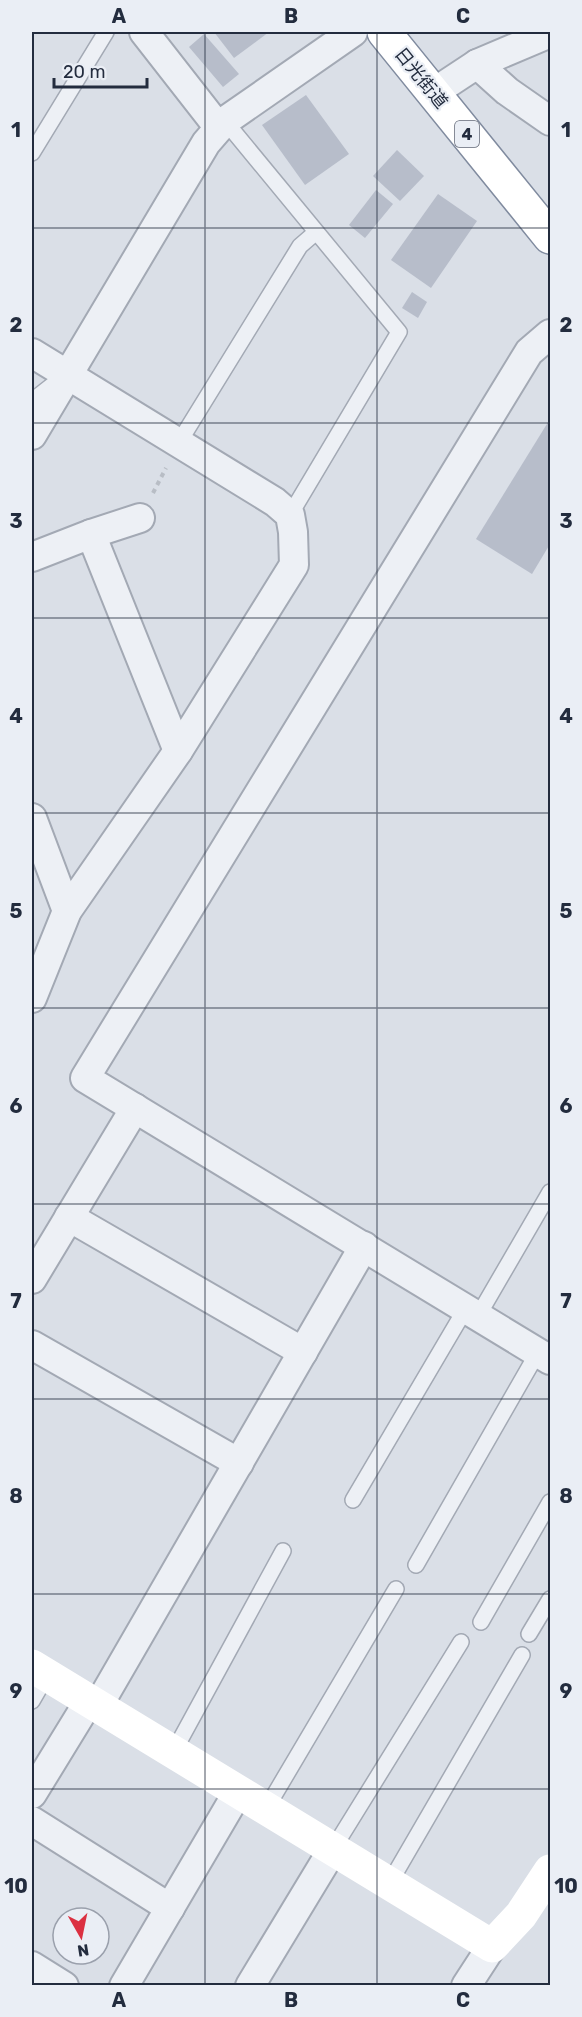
<svg xmlns="http://www.w3.org/2000/svg" width="582" height="2017" viewBox="0 0 582 2017" font-family="Rubik,'Noto Sans JP',sans-serif">
  <style>
    .building { fill: #b7bdca }
    .lines { fill: none; stroke-linecap: round; stroke-linejoin: round }
    .lane-casing { stroke: #a3a9b4; stroke-width: 18 }
    .street-casing { stroke: #a3a9b4; stroke-width: 32 }
    .highway-casing { stroke: #808b9f; stroke-width: 36 }
    .path { stroke: #b8bdc5; stroke-width: 4; stroke-dasharray: 4.5 4.5; stroke-linecap: butt }
    .lane { stroke: #edf0f5; stroke-width: 15 }
    .street { stroke: #edf0f5; stroke-width: 28 }
    .secondary { stroke: #fff; stroke-width: 33 }
    .highway { stroke: #fff; stroke-width: 33 }
    .grid { fill: none; stroke: #232c3e; stroke-width: 1.5; stroke-opacity: 0.55 }
    .labels { text-anchor: middle; dominant-baseline: central; stroke-width: 4.5; stroke-linejoin: round; paint-order: stroke }
    .shield { fill: #eaeef5; stroke: #5f6675; stroke-width: 1.5 }
    .shield-label { font-size: 16px; font-weight: bold; fill: #232c3e }
    .street-label { font-size: 18px; fill: #232c3e; stroke: #eaeef5 }
    .neatline { fill: none; stroke: #232c3e; stroke-width: 2 }
    .grid-label { font-size: 20px; text-anchor: middle; font-weight: bold; fill: #232c3e }
  </style>
  <rect width="100%" height="100%" fill="#dadfe7"/>
  <!-- building -->
  <g class="building">
    <path d="M214,32H269L234,58Z"/>
    <path d="M204,34L239,74L223,87L189,47Z"/>
    <path d="M306,95L349,154L305,185L262,125Z"/>
    <path d="M397,150L424,176L400,201L373,176Z"/>
    <path d="M376,190L393,204L365,238L349,225Z"/>
    <path d="M438,194L477,221L431,288L391,260Z"/>
    <path d="M412,292L427,302L418,318L402,308Z"/>
    <path d="M550,419V544L532,574L476,539Z"/>
  </g>
  <g class="lines">
    <defs>
      <g id="lane">
        <path d="M225,121L399,332L290,515"/>
        <path d="M32,153L106,32"/>
        <path d="M32,401L55,383"/>
        <path d="M178,444L300,246L315,233"/>
        <path d="M478,1316L550,1192"/>
        <path d="M353,1500L466,1308"/>
        <path d="M416,1565L538,1352"/>
        <path d="M481,1622L550,1502"/>
        <path d="M529,1634L550,1599"/>
        <path d="M32,1701L47,1675"/>
        <path d="M173,1753L283,1551"/>
        <path d="M266,1809L396,1589"/>
        <path d="M333,1849L461,1642"/>
        <path d="M389,1884L522,1655"/>
      </g>
      <g id="street">
        <path d="M144,32L219,128"/>
        <path d="M477,64L507,91L550,121"/>
        <path d="M433,93L477,64L550,33"/>
        <path d="M550,334L529,352L85,1078L550,1360"/>
        <path d="M32,353L275,502L290,515L293,532L294,565L178,751L67,911L32,998"/>
        <path d="M32,435L206,143L225,121L353,32"/>
        <path d="M91,534L140,518"/>
        <path d="M32,557L91,534L178,751"/>
        <path d="M32,818L67,911"/>
        <path d="M69,1217L303,1352"/>
        <path d="M32,1279L135,1108"/>
        <path d="M32,1345L239,1463"/>
        <path d="M98,1706L364,1246"/>
        <path d="M32,1794L89,1701"/>
        <path d="M32,1821L170,1908"/>
        <path d="M32,1966L64,1986"/>
        <path d="M124,1986L238,1792"/>
        <path d="M250,1986L333,1849"/>
        <path d="M466,1986L492,1946"/>
      </g>
      <path id="highway" d="M384,32L550,237"/>
    </defs>
    <!-- lane casing -->
    <use href="#lane" class="lane-casing"/>
    <!-- street casing -->
    <use href="#street" class="street-casing"/>
    <!-- highway casing -->
    <use href="#highway" class="highway-casing"/>
    <!-- path -->
    <path class="path" d="M153,493L166,468"/>
    <!-- lane -->
    <use href="#lane" class="lane"/>
    <!-- street -->
    <use href="#street" class="street"/>
    <!-- secondary -->
    <path class="secondary" d="M32,1666L492,1946L521,1915L550,1871"/>
    <!-- highway -->
    <use href="#highway" class="highway"/>
  </g>
  <!-- grid -->
  <path class="grid" d="M205,32V1986M377,32V1986M32,228H550M32,423H550M32,618H550M32,813H550M32,1008H550M32,1204H550M32,1399H550M32,1594H550M32,1789H550"/>
  <g class="labels">
    <!-- shield labels -->
    <rect class="shield" x="455" y="121" width="24" height="26" rx="4.5"/>
    <g class="shield-label">
      <text x="467" y="134">4</text>
    </g>
    <!-- street labels -->
    <g class="street-label">
      <text transform="translate(421 78) rotate(51)">日光街道</text>
    </g>
  </g>
  <!-- border -->
  <rect width="582" height="2017" fill="none" stroke="#eaeef5" stroke-width="66"/>
  <!-- north arrow -->
  <g transform="translate(81 1936) rotate(171)"><circle r="28" fill="#eaeef5" stroke="#9aa0ac" stroke-width="1.5"/>
  <path d="M0-4.5L10 22L0 15L-10 22Z" fill="#db3041"/>
  <text y="-9" font-size="16" font-weight="bold" text-anchor="middle" fill="#232c3e">N</text>
  </g>
  <!-- scale -->
  <path d="M54 78v9h93v-9" fill="none" stroke="#232c3e" stroke-width="3"/>
  <text x="63" y="78" font-size="18" fill="#232c3e" stroke="#eaeef5" stroke-width="4.5" paint-order="stroke">20 m</text>
  <rect x="33" y="33" width="516" height="1951" class="neatline"/>
  <g class="grid-label">
    <text x="119" y="23">A</text>
    <text x="291" y="23">B</text>
    <text x="463" y="23">C</text>
    <text x="16" y="137">1</text>
    <text x="566" y="137">1</text>
    <text x="16" y="332">2</text>
    <text x="566" y="332">2</text>
    <text x="16" y="528">3</text>
    <text x="566" y="528">3</text>
    <text x="16" y="723">4</text>
    <text x="566" y="723">4</text>
    <text x="16" y="918">5</text>
    <text x="566" y="918">5</text>
    <text x="16" y="1113">6</text>
    <text x="566" y="1113">6</text>
    <text x="16" y="1308">7</text>
    <text x="566" y="1308">7</text>
    <text x="16" y="1503">8</text>
    <text x="566" y="1503">8</text>
    <text x="16" y="1698">9</text>
    <text x="566" y="1698">9</text>
    <text x="16" y="1893">10</text>
    <text x="566" y="1893">10</text>
    <text x="119" y="2007">A</text>
    <text x="291" y="2007">B</text>
    <text x="463" y="2007">C</text>
  </g>
</svg>
